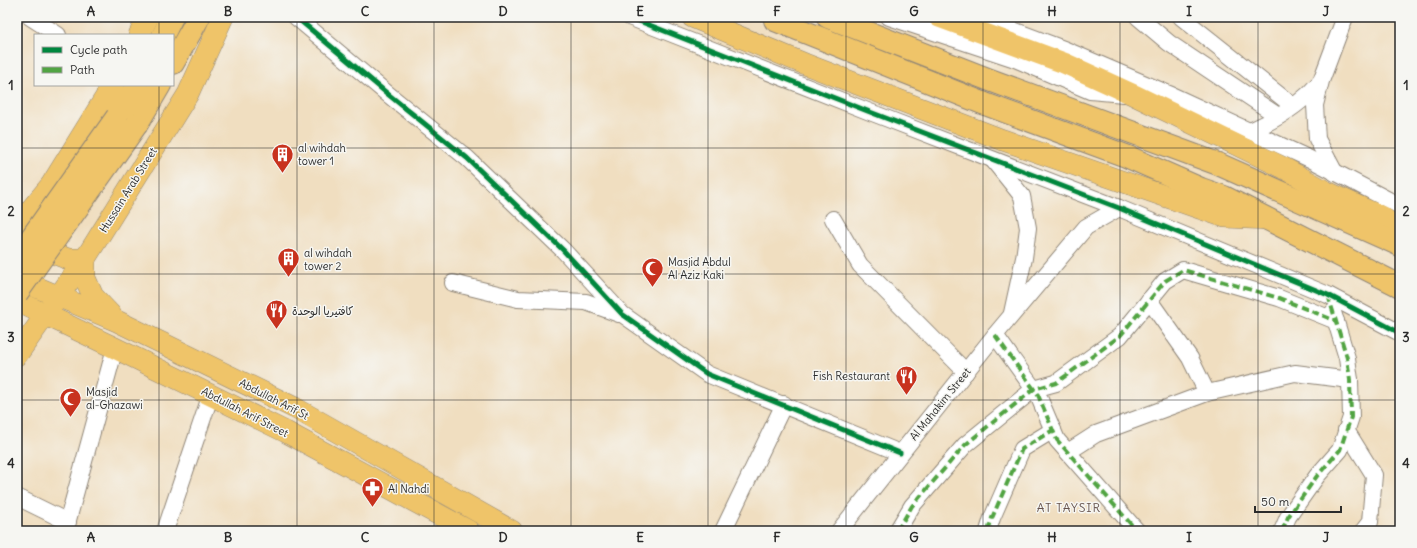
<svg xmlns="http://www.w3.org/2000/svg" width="1417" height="548" viewBox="0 0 1417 548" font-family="Delius,'Playpen Sans Arabic',sans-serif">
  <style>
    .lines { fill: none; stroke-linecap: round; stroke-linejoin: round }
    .minor-casing { stroke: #8e8476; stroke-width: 18 }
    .major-casing { stroke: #8e8476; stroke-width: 22 }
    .highway-casing { stroke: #8e8476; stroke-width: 24 }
    .minor { stroke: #fff; stroke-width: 16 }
    .major { stroke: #efc469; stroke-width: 21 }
    .highway { stroke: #efc469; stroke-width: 22 }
    .highway-bridge-casing { stroke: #8e8476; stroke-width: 24; stroke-linecap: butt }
    .highway-bridge { stroke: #efc469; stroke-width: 22 }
    .quiet { stroke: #51a443; stroke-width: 4; stroke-dasharray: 8 4; stroke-linecap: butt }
    .cycleway-casing { stroke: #f6f6f2; stroke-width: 8 }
    .cycleway { stroke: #00873e; stroke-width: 5 }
    .grid { fill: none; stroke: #2b2b2b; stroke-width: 1; stroke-opacity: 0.55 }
    .labels { text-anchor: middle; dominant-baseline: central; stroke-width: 3; stroke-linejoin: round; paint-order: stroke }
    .poi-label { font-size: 11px; fill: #2b2b2b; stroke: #f6f6f2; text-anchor: start }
    .street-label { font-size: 11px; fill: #2b2b2b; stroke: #f6f6f2 }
    .neighbourhood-label { font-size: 12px; letter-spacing: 1px; fill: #66534d; stroke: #f6f6f2 }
    .neatline { fill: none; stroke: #2b2b2b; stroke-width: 1.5 }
    .grid-label { font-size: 13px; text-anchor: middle; font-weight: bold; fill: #2b2b2b }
  </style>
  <rect width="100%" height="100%" fill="#f6f6f2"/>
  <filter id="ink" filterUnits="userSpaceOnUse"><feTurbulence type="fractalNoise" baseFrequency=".025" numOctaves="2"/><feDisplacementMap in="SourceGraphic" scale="8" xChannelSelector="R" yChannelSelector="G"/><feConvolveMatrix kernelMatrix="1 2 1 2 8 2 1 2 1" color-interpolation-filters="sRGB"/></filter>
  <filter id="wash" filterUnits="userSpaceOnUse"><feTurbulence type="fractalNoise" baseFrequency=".012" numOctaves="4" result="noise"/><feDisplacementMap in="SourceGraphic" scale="16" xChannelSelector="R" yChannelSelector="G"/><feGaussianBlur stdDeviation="0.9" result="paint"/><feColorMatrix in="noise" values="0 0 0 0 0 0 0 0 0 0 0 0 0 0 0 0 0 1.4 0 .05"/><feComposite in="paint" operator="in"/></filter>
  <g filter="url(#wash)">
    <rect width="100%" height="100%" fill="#f0dec0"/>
  </g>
  <g filter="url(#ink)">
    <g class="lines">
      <defs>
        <g id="minor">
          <path d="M30,17L58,35"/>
          <path d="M296,17L389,95L467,158L563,250L622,314L707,374L900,453"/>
          <path d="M629,17L870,112L1119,208L1328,295L1400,333"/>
          <path d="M889,17L1015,59L1090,91L1124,94"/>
          <path d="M978,17L1066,50L1169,94L1310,159L1400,206"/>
          <path d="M1138,17L1169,43L1278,116"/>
          <path d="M1181,17L1293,106"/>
          <path d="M1250,131C1276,120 1302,103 1320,82"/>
          <path d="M993,160L1022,196L1028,228L1024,258L1012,313"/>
          <path d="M1335,173L1317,139L1315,105L1321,81L1345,17"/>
          <path d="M833,219L860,265L966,372"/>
          <path d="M453,283L518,299L586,302L619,314"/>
          <path d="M1149,300L1190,358L1207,393"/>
          <path d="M995,335L1038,395L1057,440L1137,531"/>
          <path d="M1346,430L1374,475L1370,522L1363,531"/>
          <path d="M1068,452L1096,434L1207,393L1295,373L1350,380"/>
          <path d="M17,497L68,522"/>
          <path d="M65,531L115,348"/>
          <path d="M165,531L211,394"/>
          <path d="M723,531L784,404"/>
          <path d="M839,531L995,335L1086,227L1119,208"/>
          <path d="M897,531L912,506L965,445L1034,389L1056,383L1120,336L1165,281L1183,270L1279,298L1336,321"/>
          <path d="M988,531L992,518L1022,449L1053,430"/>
          <path d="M1282,531L1288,517L1317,476L1340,450L1351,417L1350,380L1347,358L1333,312"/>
        </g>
        <g id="major">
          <path d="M692,17L805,64L1003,140L1225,217L1268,219"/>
          <path d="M939,17L1064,63L1134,95L1284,168L1323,190L1382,217L1400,230"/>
          <path d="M139,35L148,17"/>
          <path d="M17,226L51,185L113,85"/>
          <path d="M36,236L37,238L50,252L68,259H85"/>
          <path d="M85,259V278L93,296L111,315"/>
          <path d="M17,279L117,321L295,408L512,531"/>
          <path d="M17,301L115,348L286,432L469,531"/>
          <path d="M17,355L85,259L188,94L223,17"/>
        </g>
        <g id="highway">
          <path d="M828,17L990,80L1218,164L1400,245"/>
          <path d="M775,20L985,104L1126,156L1201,189L1224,197L1400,286"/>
          <path d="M163,35L172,17"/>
          <path d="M173,63L199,17"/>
          <path d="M117,117L137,85"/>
          <path d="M137,124L160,85"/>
        </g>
      </defs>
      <!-- minor casing -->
      <use href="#minor" class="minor-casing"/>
      <!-- major casing -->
      <use href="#major" class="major-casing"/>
      <!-- highway casing -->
      <use href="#highway" class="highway-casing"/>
      <!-- minor -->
      <use href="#minor" class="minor"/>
      <!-- major -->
      <use href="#major" class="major"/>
      <!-- highway -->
      <use href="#highway" class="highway"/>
      <defs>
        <g id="highway-bridge">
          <path d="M17,258L117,117"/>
          <path d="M17,293L137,124"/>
        </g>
      </defs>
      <!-- highway-bridge casing -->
      <use href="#highway-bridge" class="highway-bridge-casing"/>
      <!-- highway-bridge -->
      <use href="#highway-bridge" class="highway-bridge"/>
      <!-- quiet -->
      <g class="quiet">
        <path d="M995,335L1038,395L1057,440L1137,531"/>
        <path d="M897,531L912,506L965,445L1034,389L1056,383L1120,336L1165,281L1183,270L1279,298L1336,321"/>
        <path d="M988,531L992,518L1022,449L1053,430"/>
        <path d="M1282,531L1288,517L1317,476L1340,450L1351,417L1350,380L1347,358L1328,295"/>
      </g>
      <defs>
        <g id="cycleway">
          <path d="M296,17L389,95L467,158L563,250L622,314L707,374L900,453"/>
          <path d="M629,17L870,112L1119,208L1328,295L1400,333"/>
        </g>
      </defs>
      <!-- cycleway casing -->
      <use href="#cycleway" class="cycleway-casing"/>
      <!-- cycleway -->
      <use href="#cycleway" class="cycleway"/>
    </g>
  </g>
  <!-- grid -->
  <path class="grid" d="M159,17V35M297,17V531M434,17V531M571,17V531M708,17V531M846,17V531M983,17V531M1120,17V531M1258,17V531M159,85V531M17,148H1400M17,274H1400M17,400H1400"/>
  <!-- icons -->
  <defs>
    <symbol id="building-pin" viewBox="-11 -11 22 30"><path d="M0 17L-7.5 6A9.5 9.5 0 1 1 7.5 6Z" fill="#c8321e" stroke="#f6f6f2"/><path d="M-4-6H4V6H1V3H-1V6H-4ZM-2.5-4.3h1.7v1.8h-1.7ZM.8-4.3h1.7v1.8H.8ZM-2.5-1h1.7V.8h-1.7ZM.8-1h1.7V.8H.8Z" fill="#fff"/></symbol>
    <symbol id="mosque-pin" viewBox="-11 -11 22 30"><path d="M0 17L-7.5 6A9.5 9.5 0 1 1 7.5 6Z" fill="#c8321e" stroke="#f6f6f2"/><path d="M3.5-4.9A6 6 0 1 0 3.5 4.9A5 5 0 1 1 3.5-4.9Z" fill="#fff"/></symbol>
    <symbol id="restaurant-pin" viewBox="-11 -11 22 30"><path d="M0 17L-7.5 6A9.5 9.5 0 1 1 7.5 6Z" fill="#c8321e" stroke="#f6f6f2"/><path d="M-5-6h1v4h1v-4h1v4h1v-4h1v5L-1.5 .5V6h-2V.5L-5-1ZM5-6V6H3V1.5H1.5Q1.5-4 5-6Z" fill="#fff"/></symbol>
    <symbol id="pharmacy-pin" viewBox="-11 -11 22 30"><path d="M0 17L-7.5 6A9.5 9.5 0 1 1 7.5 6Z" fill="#c8321e" stroke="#f6f6f2"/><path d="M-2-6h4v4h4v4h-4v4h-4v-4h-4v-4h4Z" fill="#fff"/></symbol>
  </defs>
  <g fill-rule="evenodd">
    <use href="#building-pin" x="270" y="142" width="25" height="34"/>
    <use href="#building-pin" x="276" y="246" width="25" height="34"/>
    <use href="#mosque-pin" x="640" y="256" width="25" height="34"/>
    <use href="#restaurant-pin" x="264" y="298" width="25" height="34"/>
    <use href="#restaurant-pin" x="894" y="364" width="25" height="34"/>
    <use href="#mosque-pin" x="58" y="386" width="25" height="34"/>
    <use href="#pharmacy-pin" x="360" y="476" width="25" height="34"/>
  </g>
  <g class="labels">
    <!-- poi labels -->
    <g class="poi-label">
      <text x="298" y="148">al wihdah<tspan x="298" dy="13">tower 1</tspan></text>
      <text x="304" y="253">al wihdah<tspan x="304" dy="13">tower 2</tspan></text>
      <text x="668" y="262">Masjid Abdul<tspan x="668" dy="13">Al Aziz Kaki</tspan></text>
      <text x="292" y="311">كافتيريا الوحدة</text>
      <text x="890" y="376" text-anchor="end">Fish Restaurant</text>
      <text x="86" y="392">Masjid<tspan x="86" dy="13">al-Ghazawi</tspan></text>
      <text x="388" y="489">Al Nahdi</text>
    </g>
    <!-- street labels -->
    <g class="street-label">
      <text transform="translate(128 190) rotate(-58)">Hussain Arab Street</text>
      <text transform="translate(274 399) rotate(27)">Abdullah Arif St</text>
      <text transform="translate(940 404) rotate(-51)">Al Mahakim Street</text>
      <text transform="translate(245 412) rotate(27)">Abdullah Arif Street</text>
    </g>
    <!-- neighbourhood labels -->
    <g class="neighbourhood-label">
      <text x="1069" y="507">AT TAYSIR</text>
    </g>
  </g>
  <!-- margin -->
  <rect width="1417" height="548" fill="none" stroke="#f6f6f2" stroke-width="44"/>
  <!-- legend -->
  <rect x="34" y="34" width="140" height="52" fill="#f6f6f2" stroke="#a5a5a2"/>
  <rect x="42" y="47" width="20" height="6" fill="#00873e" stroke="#a5a5a2"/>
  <text x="70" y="54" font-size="12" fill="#2b2b2b">Cycle path</text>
  <rect x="42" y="67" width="20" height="6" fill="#51a443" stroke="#a5a5a2"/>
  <text x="70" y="74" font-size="12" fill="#2b2b2b">Path</text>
  <!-- scale -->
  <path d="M1255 506v6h86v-6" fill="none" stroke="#2b2b2b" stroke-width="2"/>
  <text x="1261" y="506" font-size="12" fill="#2b2b2b" stroke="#f6f6f2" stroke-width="3" paint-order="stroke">50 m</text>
  <rect x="22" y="22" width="1373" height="504" class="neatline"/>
  <g class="grid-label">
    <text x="91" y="16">A</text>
    <text x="228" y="16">B</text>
    <text x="365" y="16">C</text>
    <text x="503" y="16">D</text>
    <text x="640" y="16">E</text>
    <text x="777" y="16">F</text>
    <text x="914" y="16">G</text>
    <text x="1052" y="16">H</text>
    <text x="1189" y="16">I</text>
    <text x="1326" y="16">J</text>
    <text x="11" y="90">1</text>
    <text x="1406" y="90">1</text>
    <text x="11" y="216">2</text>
    <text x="1406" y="216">2</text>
    <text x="11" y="342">3</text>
    <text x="1406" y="342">3</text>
    <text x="11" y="468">4</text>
    <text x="1406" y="468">4</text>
    <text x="91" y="542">A</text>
    <text x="228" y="542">B</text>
    <text x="365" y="542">C</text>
    <text x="503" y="542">D</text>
    <text x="640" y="542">E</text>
    <text x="777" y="542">F</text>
    <text x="914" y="542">G</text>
    <text x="1052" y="542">H</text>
    <text x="1189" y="542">I</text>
    <text x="1326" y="542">J</text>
  </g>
</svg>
